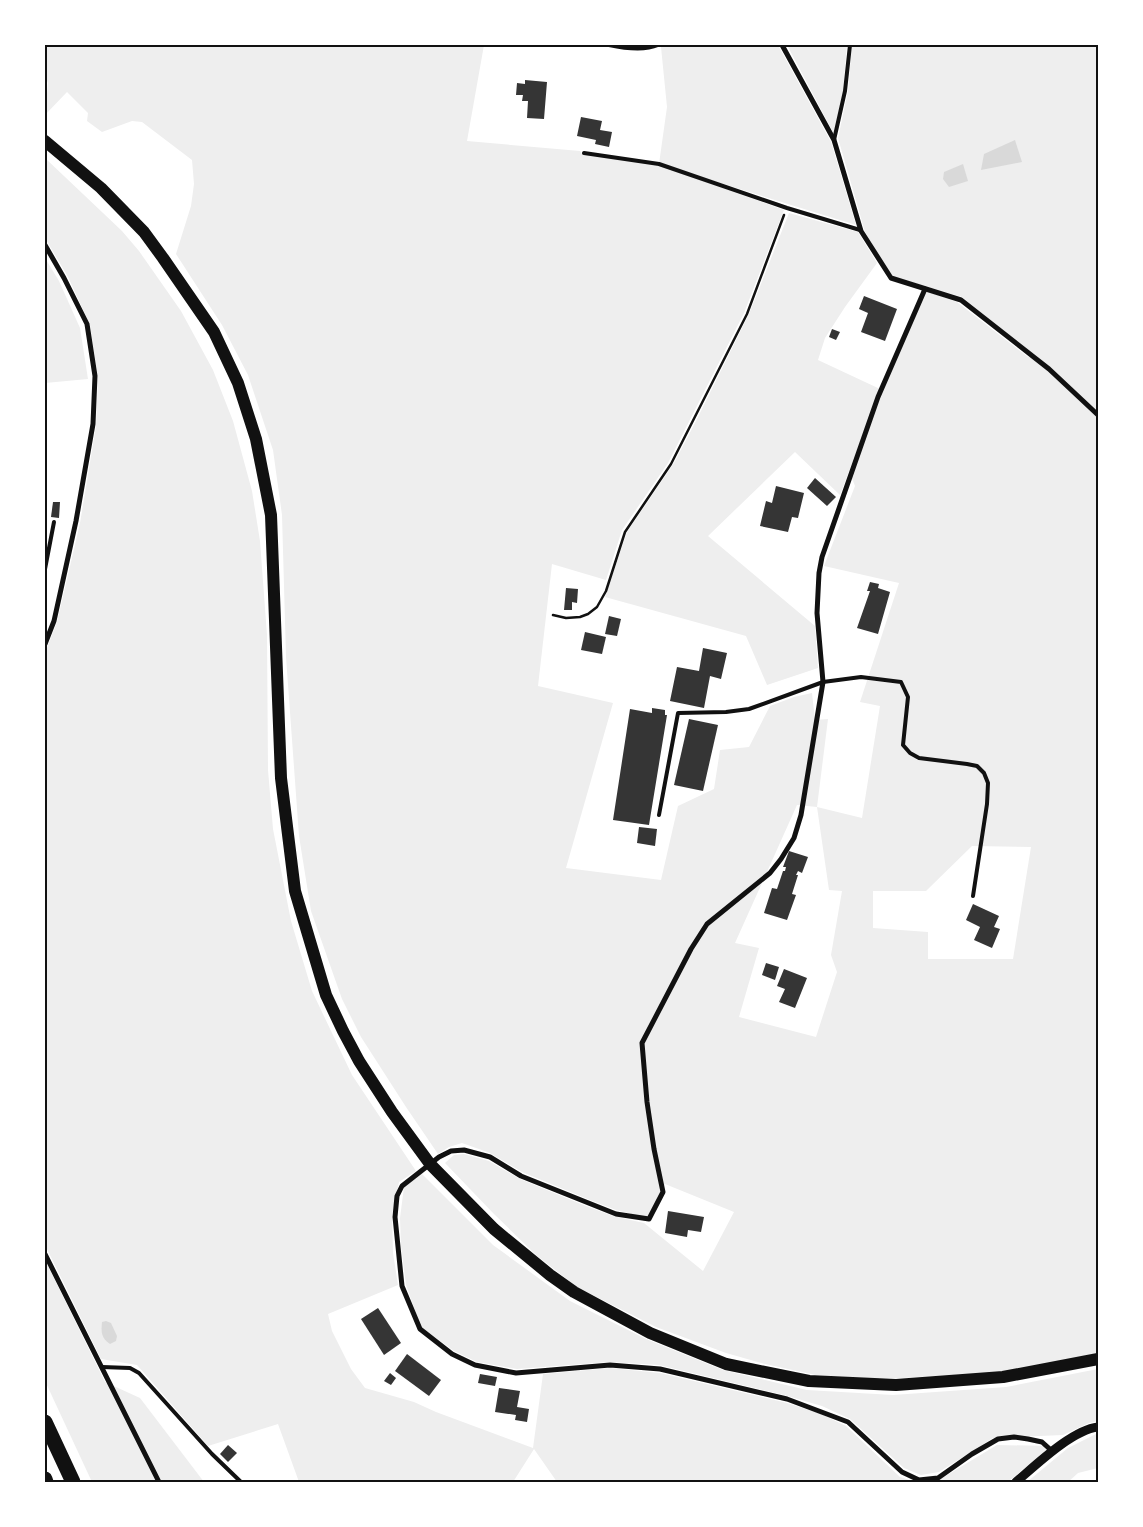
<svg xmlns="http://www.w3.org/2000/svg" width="1143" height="1527" viewBox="0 0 1143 1527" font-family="Ubuntu,sans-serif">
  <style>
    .green { fill: #eee; fill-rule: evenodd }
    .water { fill: #d9d9d9 }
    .building { fill: #353535 }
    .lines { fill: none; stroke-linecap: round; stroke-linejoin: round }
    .path { stroke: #111; stroke-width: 2.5 }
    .service { stroke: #111; stroke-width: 4 }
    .minor { stroke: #111; stroke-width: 5 }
    .tertiary { stroke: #111; stroke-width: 9 }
    .primary { stroke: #111; stroke-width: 12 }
    .motorway { stroke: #111; stroke-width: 15 }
    .neatline { fill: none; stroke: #111; stroke-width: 2 }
  </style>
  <rect width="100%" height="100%" fill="#fff"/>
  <!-- green -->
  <g class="green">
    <path d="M45,45H484L467,141L580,151L582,154L659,165L784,210L744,313L668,463L622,530L606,580L552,564L538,686L613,703L566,868L661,880L678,806L714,789L720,750L749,747L770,706L794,697L812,693L815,720L828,719L817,807L862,818L880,706L860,702L899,583L824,566L855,486L851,476L880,397L926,291L957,302L1028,357L1033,355L962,297L891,276L865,232L838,138L848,91L852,45H1098V1353L1005,1372L902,1378H865L816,1375L765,1364L726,1353L656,1327L577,1287L536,1255L494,1214L445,1163L454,1155L464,1154L489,1161L520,1179L586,1206L613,1216L644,1223L703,1271L734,1212L665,1184L647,1218L616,1210L590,1200L522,1172L490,1153L462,1143L449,1147L438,1154L406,1107L361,1037L342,999L311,911L299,836L286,657L282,515L273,450L248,375L222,325L176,254L191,206L194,184L192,160L142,122L132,121L102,132L87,121L88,113L67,92L45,115L48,83L45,75ZM797,805L817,807L829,890L842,891L831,955L837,972L816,1037L739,1017L759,948L735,943ZM972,846L1031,847L1013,959H928V932L873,928V891H926Z"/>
    <path d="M663,45H778L831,142L856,225L659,164L667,107L661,47Z"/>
    <path d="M787,45H847L843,91L834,134Z"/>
    <path d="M45,158L122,231L139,251L181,311L213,370L233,421L252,491L260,541L267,635L268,770L273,829L291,921L312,991L352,1075L416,1171L399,1182L392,1214L393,1253L398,1285L328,1314L332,1331L351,1369L365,1388L414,1402L436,1412L533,1448L543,1374L610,1368L660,1373L787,1403L821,1414L846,1426L900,1477L915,1482H557L534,1449L513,1482H299L278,1424L208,1446L137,1365L101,1359L45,1245V653L57,622L80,523L96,426L98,378L90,325L68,277L45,238Z"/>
    <path d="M789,213L858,232L877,263L845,307L825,338L818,360L880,389L840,495L795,452L708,536L815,626L818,668L767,685L746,636L605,597L627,532L674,463L696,421L749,314Z"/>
    <path d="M45,258L59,281L80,328L88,379L45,383Z"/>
    <path d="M422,1174L493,1245L570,1301L646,1339L723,1370L807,1390L893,1395L1006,1387L1098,1369V1421L1089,1423L1063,1435L993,1438L939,1472L921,1475L904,1468L850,1419L822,1406L784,1395L659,1365L609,1362L517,1369L477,1362L454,1351L421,1327L406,1285L401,1246L400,1218L404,1187Z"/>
    <path d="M45,1260L105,1382L140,1398L204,1482H92L45,1381Z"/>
    <path d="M1098,1433V1468L1078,1473L1068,1482H1027L1068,1448Z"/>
    <path d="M997,1445L1051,1446L1008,1482H927L939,1480Z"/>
  </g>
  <!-- water -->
  <g class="water">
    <path d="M1015,140L1022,162L981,170L984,154Z"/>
    <path d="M963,164L968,181L949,187L943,179L944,172Z"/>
    <path d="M106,1321L111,1323L117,1336L116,1341L110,1344C101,1338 101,1332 102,1322Z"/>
  </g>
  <!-- building -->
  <g class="building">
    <path d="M525,80L547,82L544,119L527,118L528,101H522L523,95H516L517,83L525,84Z"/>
    <path d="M581,117L602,121L600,130L612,132L609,147L595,144L596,140L577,136Z"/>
    <path d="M864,296L897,309L885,341L861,332L868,313L859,309Z"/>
    <path d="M832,329L840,332L836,340L829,337Z"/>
    <path d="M815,478L836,497L827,506L807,488Z"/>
    <path d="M776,486L804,493L798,518L792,517L788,532L760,526L766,501L772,503Z"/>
    <path d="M53,502H60L59,518L51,517Z"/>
    <path d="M870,582L879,584L878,588L890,592L878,634L857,628L870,591H867Z"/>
    <path d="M566,588L578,589L577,603L572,602V610H564Z"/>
    <path d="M609,616L621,619L617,636L605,634Z"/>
    <path d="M585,632L606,637L602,654L581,650Z"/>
    <path d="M703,648L727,653L721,679L710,676L704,708L670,701L677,667L699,671Z"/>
    <path d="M652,708L665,710V715H667L649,825L613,820L630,709L652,713Z"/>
    <path d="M689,719L718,725L703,791L674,785Z"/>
    <path d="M639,827L657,829L655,846L637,843Z"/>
    <path d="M789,851L808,857L802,873L798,871L796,875H798L792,894L796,895L787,920L764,913L772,888L777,889L783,871H785L786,867H783Z"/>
    <path d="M973,904L999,916L994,927L1000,929L992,948L974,940L980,927L966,920Z"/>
    <path d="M766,963L779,967L775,980L762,975Z"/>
    <path d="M784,969L807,978L795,1008L779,1002L785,989L777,986Z"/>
    <path d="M668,1211L704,1217L701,1232L688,1230L687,1237L665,1233Z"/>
    <path d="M378,1308L401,1343L384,1355L361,1319Z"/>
    <path d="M407,1354L441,1380L429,1396L395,1371Z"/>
    <path d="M390,1373L396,1378L391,1385L384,1381Z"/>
    <path d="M480,1374L497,1377L495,1386L478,1383Z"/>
    <path d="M499,1388L520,1391L517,1407L529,1409L527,1422L515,1420L516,1415L495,1412Z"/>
    <path d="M228,1445L237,1453L228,1462L220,1454Z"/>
  </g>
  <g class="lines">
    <!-- path -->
    <path class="path" d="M553,615L566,618L580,617L588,614L597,607L606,591L625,532L671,464L747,314L784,215"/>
    <!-- service -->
    <g class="service">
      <path d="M609,45C623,48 644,51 658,45"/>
      <path d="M834,140L845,91L850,45"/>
      <path d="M584,153L659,164L787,208L860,230"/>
      <path d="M45,569L54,522"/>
      <path d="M659,815L678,713L726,712L749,709L823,682L861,677L901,682L908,697L903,745L910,753L919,758L967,764L977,766L984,773L988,783L987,804L973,896"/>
      <path d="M102,1367L130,1368L139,1373L212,1454L241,1482"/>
    </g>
    <!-- minor -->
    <g class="minor">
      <path d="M782,45L834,140L861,231L891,278L961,300L1049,369L1098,415"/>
      <path d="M45,245L64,278L87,324L95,376L93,424L76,521L54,621L45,644"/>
      <path d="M925,289L878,397L822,557L819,573L817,613L823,682L801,815L794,838L781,859L770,873L707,924L691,949L642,1043L647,1102L654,1149L663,1192L649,1219L616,1214L521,1176L490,1157L464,1150L451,1151L439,1157L402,1186L397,1196L395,1217L402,1286L420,1329L452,1354L475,1365L516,1373L610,1365L660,1369L787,1399L848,1422L902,1472L919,1480L938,1478L972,1454L998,1439L1014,1437L1028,1439L1042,1442L1052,1451"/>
      <path d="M45,1254L159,1482"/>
    </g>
    <!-- tertiary -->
    <path class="tertiary" d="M1016,1482C1036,1465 1072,1430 1098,1427"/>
    <!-- primary -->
    <path class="primary" d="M45,141L101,188L144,232L163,258L214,332L238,383L256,439L271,515L281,778L295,891L326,995L343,1031L359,1061L392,1112L430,1164L494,1229L550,1275L574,1292L650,1333L726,1364L809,1381L896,1385L1003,1377L1098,1359"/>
    <!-- motorway -->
    <g class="motorway">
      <path d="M45,1422L73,1482"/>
      <path d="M45,1479L46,1482"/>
    </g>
  </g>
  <!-- border -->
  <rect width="1143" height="1527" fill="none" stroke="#ffffff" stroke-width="92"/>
  <rect x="46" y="46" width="1051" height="1435" class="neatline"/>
</svg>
